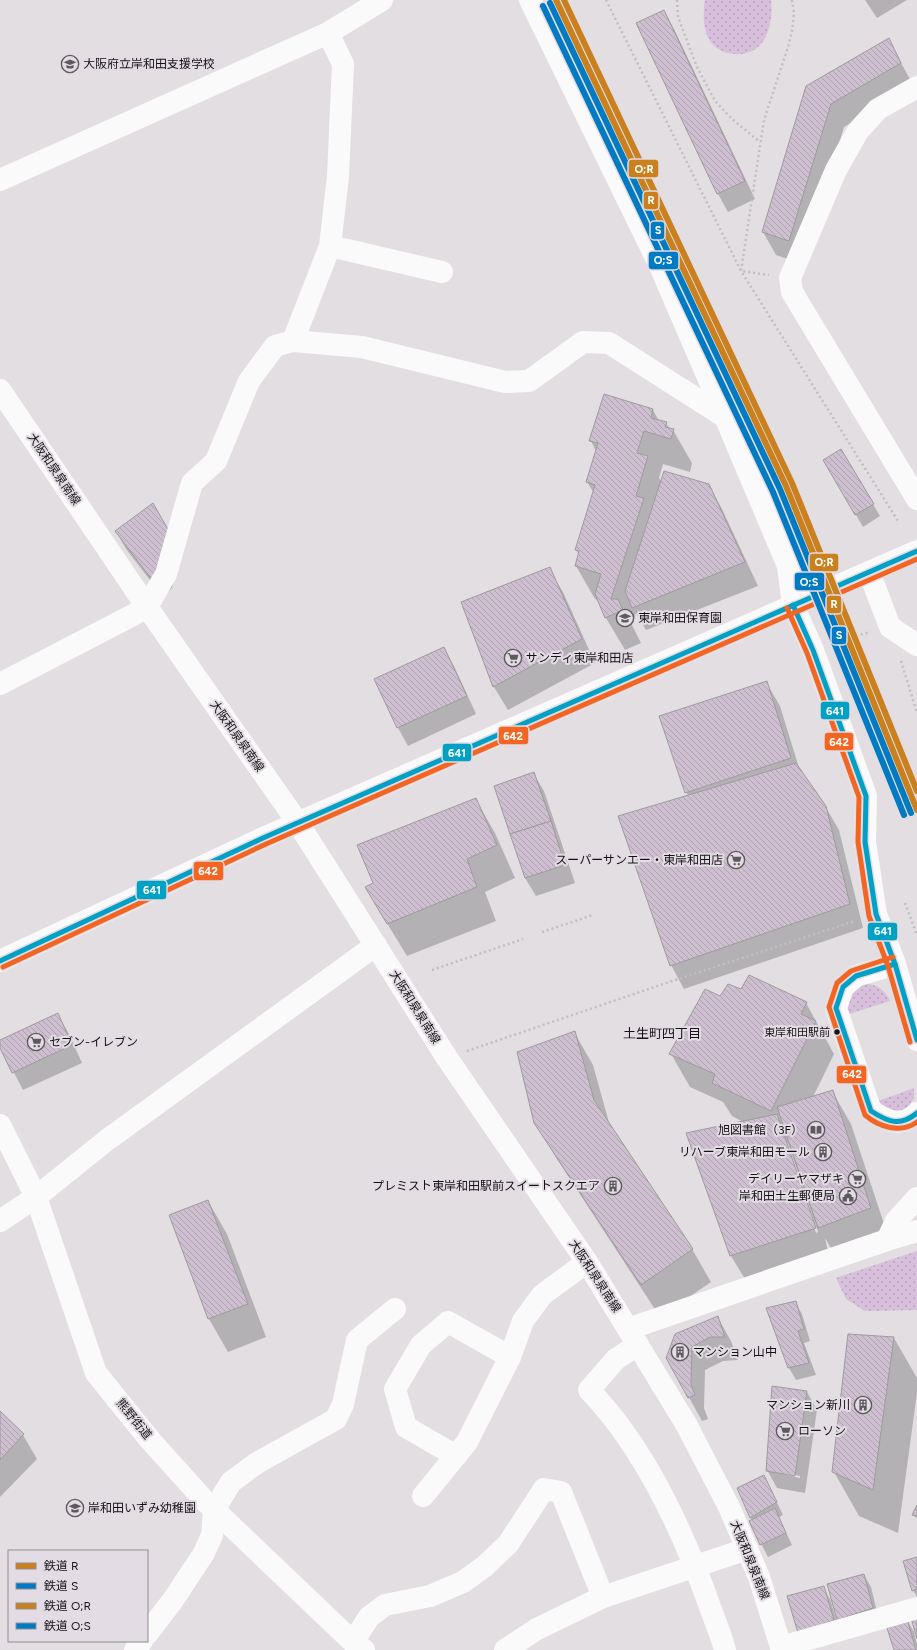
<svg xmlns="http://www.w3.org/2000/svg" width="917" height="1650" viewBox="0 0 917 1650" font-family="Figtree,'Noto Sans JP',sans-serif">
  <style>
    .green { fill: url(#green-dots) }
    .shadow { fill: #0003; fill-rule: evenodd }
    .building { fill: url(#building-back-hatch); stroke: #9e9b9e }
    .lines { fill: none; stroke-linecap: round; stroke-linejoin: round }
    .path { stroke: #c1bfc1; stroke-width: 2.5; stroke-dasharray: 2 3; stroke-linecap: butt }
    .minor { stroke: #fbfafb; stroke-width: 22 }
    .tertiary { stroke: #fbfafb; stroke-width: 22 }
    .primary { stroke: #fbfafb; stroke-width: 22 }
    .bus-1-casing { stroke: #e3dce4; stroke-width: 8 }
    .bus-2-casing { stroke: #e3dce4; stroke-width: 8 }
    .bus-1 { stroke: #01a1c5; stroke-width: 5 }
    .bus-2 { stroke: #f26522; stroke-width: 5 }
    .rail-1-casing { stroke: #e3dce4; stroke-width: 9 }
    .rail-2-casing { stroke: #e3dce4; stroke-width: 9 }
    .rail-3-casing { stroke: #e3dce4; stroke-width: 9 }
    .rail-4-casing { stroke: #e3dce4; stroke-width: 9 }
    .rail-1 { stroke: #ca801d; stroke-width: 6 }
    .rail-2 { stroke: #007ac2; stroke-width: 6 }
    .rail-3 { stroke: #ca801d; stroke-width: 6 }
    .rail-4 { stroke: #007ac2; stroke-width: 6 }
    .bus-dot { fill: #151215; stroke: #e3dce4; stroke-width: 1.5 }
    .labels { text-anchor: middle; dominant-baseline: central; stroke-width: 4; stroke-linejoin: round; paint-order: stroke }
    .bus-label { font-size: 11px; fill: #151215; stroke: #e3dce4; text-anchor: end }
    .poi-label { font-size: 12px; fill: #151215; stroke: #e3dce4; text-anchor: start }
    .street-label { font-size: 12px; fill: #151215; stroke: #e3dce4 }
    .neighbourhood-label { font-size: 13px; fill: #151215; stroke: #e3dce4 }
    .line-badge { stroke: #e3dce4; stroke-width: 1.5 }
    .badge-label { font-size: 11px; text-anchor: middle; font-weight: bold; fill: #fff }
  </style>
  <defs>
    <pattern id="green-dots" width="8" height="8" patternUnits="userSpaceOnUse"><rect width="8" height="8" fill="#d8bfdb"/><path d="M2 2h.1M6 6h.1" fill="none" stroke="#b8a3bb" stroke-width="1.8" stroke-linecap="round"/></pattern>
    <pattern id="building-back-hatch" width="6" height="6" patternUnits="userSpaceOnUse"><rect width="6" height="6" fill="#cdbfcf"/><path d="M-1 5l2 2M0 0l6 6M5-1l2 2" fill="none" stroke="#afa3b1"/></pattern>
  </defs>
  <rect width="100%" height="100%" fill="#e2dee2"/>
  <!-- green -->
  <g class="green">
    <path d="M705,0H771C773,14 770,37 758,47C752,52 743,55 735,54C705,52 701,25 705,0Z"/>
    <path d="M864,984C876,983 885,990 890,1001L849,1014L847,1008L854,990Z"/>
    <path d="M914,1088V1098L906,1110L894,1113L878,1101Z"/>
    <path d="M917,1251V1310L865,1311L846,1299L836,1278Z"/>
  </g>
  <!-- shadow -->
  <g class="shadow">
    <path d="M865,0H907L877,18Z"/>
    <path d="M664,11L674,29L755,199L728,212L718,194L637,24Z"/>
    <path d="M889,40L914,87L844,127L802,264L776,255L763,232L807,87Z"/>
    <path d="M604,395L653,410L659,421L666,423L670,429L673,430L692,463L690,472L663,464L659,478L662,482L709,485L722,509L758,586L646,630L636,613L632,625L641,643L625,650L606,618L598,600L595,599L576,566L579,555L576,550L594,493L587,482L596,451L591,441Z"/>
    <path d="M841,450L880,516L863,527L824,460Z"/>
    <path d="M116,531L180,552L172,588L163,597L126,549Z"/>
    <path d="M549,569L563,592L595,663L508,710L494,687L463,603Z"/>
    <path d="M444,648L454,666L476,714L408,746L398,728L375,680Z"/>
    <path d="M766,682L780,706L800,771L825,806L839,830L863,928L684,989L671,965L688,796L660,717Z"/>
    <path d="M533,773L544,791L575,883L536,896L525,878Z"/>
    <path d="M476,800L495,833L515,878L485,892L496,921L407,956L385,920L375,884Z"/>
    <path d="M742,991L806,1003L834,1054L813,1097L832,1091L851,1124L890,1242L838,1260L825,1238L828,1251L745,1279L731,1256L687,1134L743,1122L732,1116L723,1102L690,1087L671,1054L721,997ZM786,1143H788L818,1232L816,1233Z"/>
    <path d="M57,1014L68,1032L82,1063L23,1090L0,1046V1041Z"/>
    <path d="M574,1032L593,1065L610,1126L692,1249L711,1282L660,1317L555,1156L535,1122Z"/>
    <path d="M208,1201L227,1234L266,1337L228,1352L209,1319Z"/>
    <path d="M795,1302L802,1314L810,1341L804,1343L816,1375L796,1380L789,1368L767,1308Z"/>
    <path d="M718,1318L731,1341L738,1360L723,1361L705,1370L704,1408L708,1419L702,1421L667,1358Z"/>
    <path d="M894,1338L917,1378V1393L898,1533L859,1516L834,1472Z"/>
    <path d="M807,1392L817,1410L805,1493L777,1488L767,1470ZM777,1471L800,1476V1478L777,1473Z"/>
    <path d="M0,1413L23,1435L37,1459L0,1497Z"/>
    <path d="M739,1488H770L783,1515L779,1517L792,1545L768,1557L750,1522L752,1521Z"/>
    <path d="M917,1558V1597L913,1590Z"/>
    <path d="M864,1575L871,1587L879,1620H838Z"/>
    <path d="M823,1587L830,1599L840,1632L806,1644Z"/>
    <path d="M907,1620L914,1632L917,1644V1650H895Z"/>
  </g>
  <!-- building -->
  <g class="building">
    <path d="M664,10L745,181L717,194L636,23Z"/>
    <path d="M889,38L901,63L831,104L789,241L762,232L806,86Z"/>
    <path d="M604,394L653,409L651,418L667,422L665,427L674,429L671,439L644,431L637,453L648,456L636,496L644,498L611,599H618L623,610L605,618L595,594L601,574L575,566L579,551L575,550L595,485L586,482L598,443L589,441Z"/>
    <path d="M841,449L874,504L855,515L823,460Z"/>
    <path d="M664,471L709,484L745,562L632,608L625,591Z"/>
    <path d="M153,503L170,533L152,580L115,531Z"/>
    <path d="M550,567L582,639L493,687L461,602Z"/>
    <path d="M444,647L467,696L397,728L374,679Z"/>
    <path d="M767,681L791,758L685,793L659,716Z"/>
    <path d="M796,763L826,806L850,904L670,966L618,816Z"/>
    <path d="M534,772L551,821L510,834L494,786Z"/>
    <path d="M476,798L497,845L467,859L477,887L387,924L365,887L373,883L357,845Z"/>
    <path d="M551,821L565,865L525,878L510,834Z"/>
    <path d="M749,975L807,1002L801,1014L816,1021L771,1111L712,1083L715,1074L669,1054L705,989L720,996L728,984L741,989Z"/>
    <path d="M58,1013L72,1045L12,1073L0,1048V1040Z"/>
    <path d="M575,1031L594,1100L693,1249L641,1285L534,1123L517,1052Z"/>
    <path d="M833,1090L871,1208L818,1228L777,1107Z"/>
    <path d="M777,1114L816,1228L730,1256L686,1133Z"/>
    <path d="M208,1200L248,1304L208,1319L169,1215Z"/>
    <path d="M796,1301L804,1329L798,1331L809,1363L788,1368L766,1308Z"/>
    <path d="M718,1316L725,1337H710L692,1347L691,1384L695,1395L688,1398L666,1358L675,1334Z"/>
    <path d="M848,1334L894,1337L873,1490L832,1472Z"/>
    <path d="M772,1386L807,1391L795,1476L766,1471Z"/>
    <path d="M0,1411L24,1434L0,1460Z"/>
    <path d="M764,1475L777,1502L750,1518L737,1488Z"/>
    <path d="M917,1505V1517L912,1515Z"/>
    <path d="M775,1508L786,1533L760,1545L749,1521Z"/>
    <path d="M917,1557V1589L912,1591L903,1561Z"/>
    <path d="M864,1574L873,1608L837,1620L827,1584Z"/>
    <path d="M824,1586L834,1620L798,1633L787,1596Z"/>
    <path d="M917,1617V1639L911,1618Z"/>
    <path d="M907,1619L916,1650H894L886,1625Z"/>
  </g>
  <g class="lines">
    <!-- path -->
    <g class="path">
      <path d="M606,0L741,271L769,275"/>
      <path d="M677,0L678,17L697,67L715,101L732,119L760,142"/>
      <path d="M792,0L794,13L792,31L788,47L764,120L741,271L898,521"/>
      <path d="M832,643L870,632"/>
      <path d="M901,661L917,713"/>
      <path d="M905,903L917,935"/>
      <path d="M542,932L593,915"/>
      <path d="M432,970L523,939"/>
      <path d="M467,1051L672,981L855,921"/>
    </g>
    <!-- minor -->
    <g class="minor">
      <path d="M530,0L659,264L725,417L788,566L793,605"/>
      <path d="M0,180L328,33L382,0"/>
      <path d="M330,246L442,272"/>
      <path d="M293,341L330,246L338,176L343,64L328,33"/>
      <path d="M869,572L890,627L917,645"/>
      <path d="M0,684L133,615L147,607L166,574L192,483L216,461L249,381L275,346L293,341L362,347L505,382L529,381L583,342L609,343L725,417"/>
      <path d="M917,1040L895,964L856,976L843,987L836,1008L871,1111C886,1121 902,1128 917,1113"/>
      <path d="M0,1125L36,1197L96,1373L150,1440L205,1501L353,1642L364,1650"/>
      <path d="M0,1221L36,1197L107,1140L376,945"/>
      <path d="M887,1240L896,1221L917,1198"/>
      <path d="M628,1329L887,1240L917,1231"/>
      <path d="M638,1345L616,1359L589,1390C645,1448 682,1529 709,1604C714,1619 721,1634 725,1650"/>
      <path d="M456,1456L406,1427L395,1389L421,1345L448,1322L510,1357"/>
      <path d="M423,1496L467,1442L510,1357L523,1321L542,1295L587,1262"/>
      <path d="M147,1634L173,1600L204,1553L212,1535L214,1510L231,1482L257,1463L336,1419L343,1404L357,1340L395,1309"/>
      <path d="M353,1642L369,1617L385,1605L430,1596L463,1582L485,1566L508,1544L544,1489L561,1492L603,1597"/>
      <path d="M781,1647L917,1608"/>
      <path d="M135,1650L142,1641"/>
      <path d="M505,1650L537,1629L603,1597L747,1549"/>
    </g>
    <!-- tertiary -->
    <g class="tertiary">
      <path d="M917,87L878,109L858,131L836,170L790,278L792,292L917,499"/>
      <path d="M793,605L813,650L866,796L865,842L876,914L895,964"/>
    </g>
    <!-- primary -->
    <g class="primary">
      <path d="M0,390L147,607L298,823L447,1058L587,1262L628,1329L686,1424L729,1507L759,1577L782,1650"/>
      <path d="M0,961L263,838L917,551"/>
    </g>
    <defs>
      <g id="bus-1">
        <path d="M793,605L813,650L866,796L865,842L876,914L895,964L917,1040"/>
        <path d="M0,961L263,838L917,551"/>
        <path d="M895,964L856,976L843,987L836,1008L871,1111C888,1122 900,1127 917,1113"/>
      </g>
      <g id="bus-2">
        <path d="M787,608L807,653L859,797L858,842L869,916L888,966L910,1042"/>
        <path d="M893,957L851,971L837,983L829,1007L865,1115C879,1127 901,1134 917,1122"/>
        <path d="M3,967L266,844L917,559"/>
      </g>
    </defs>
    <!-- bus-1 casing -->
    <use href="#bus-1" class="bus-1-casing"/>
    <!-- bus-2 casing -->
    <use href="#bus-2" class="bus-2-casing"/>
    <!-- bus-1 -->
    <use href="#bus-1" class="bus-1"/>
    <!-- bus-2 -->
    <use href="#bus-2" class="bus-2"/>
    <defs>
      <path id="rail-1" d="M556,0L786,486L917,810"/>
      <path id="rail-2" d="M550,3L780,489L911,813"/>
      <path id="rail-3" d="M564,0L792,483L917,791"/>
      <path id="rail-4" d="M543,6L773,492L904,815"/>
    </defs>
    <!-- rail-1 casing -->
    <use href="#rail-1" class="rail-1-casing"/>
    <!-- rail-2 casing -->
    <use href="#rail-2" class="rail-2-casing"/>
    <!-- rail-3 casing -->
    <use href="#rail-3" class="rail-3-casing"/>
    <!-- rail-4 casing -->
    <use href="#rail-4" class="rail-4-casing"/>
    <!-- rail-1 -->
    <use href="#rail-1" class="rail-1"/>
    <!-- rail-2 -->
    <use href="#rail-2" class="rail-2"/>
    <!-- rail-3 -->
    <use href="#rail-3" class="rail-3"/>
    <!-- rail-4 -->
    <use href="#rail-4" class="rail-4"/>
  </g>
  <!-- icons -->
  <defs>
    <symbol id="school-ring" viewBox="-11 -11 22 22"><circle r="9.5" fill="#e3dce4" stroke="#5d595d" stroke-width="1.5"/><path d="M0-5L7-2L0 1L-7-2ZM-4 1L0 2.5L4 1V4Q0 6-4 4Z" fill="#5d595d"/></symbol>
    <symbol id="supermarket-ring" viewBox="-11 -11 22 22"><circle r="9.5" fill="#e3dce4" stroke="#5d595d" stroke-width="1.5"/><path d="M-6-5.5h2.5l.6 2H6L4.5 2H-2.5L-4.4-4H-6ZM-1.5 3.2a1.3 1.3 0 1 0 .1 0ZM3 3.2a1.3 1.3 0 1 0 .1 0Z" fill="#5d595d"/></symbol>
    <symbol id="library-ring" viewBox="-11 -11 22 22"><circle r="9.5" fill="#e3dce4" stroke="#5d595d" stroke-width="1.5"/><path d="M-6-4Q-3-5.5-.7-3.5V5Q-3 3-6 4ZM6-4Q3-5.5 .7-3.5V5Q3 3 6 4Z" fill="#5d595d"/></symbol>
    <symbol id="building-ring" viewBox="-11 -11 22 22"><circle r="9.5" fill="#e3dce4" stroke="#5d595d" stroke-width="1.5"/><path d="M-4-6H4V6H1V3H-1V6H-4ZM-2.5-4.3h1.7v1.8h-1.7ZM.8-4.3h1.7v1.8H.8ZM-2.5-1h1.7V.8h-1.7ZM.8-1h1.7V.8H.8Z" fill="#5d595d"/></symbol>
    <symbol id="civic-ring" viewBox="-11 -11 22 22"><circle r="9.5" fill="#e3dce4" stroke="#5d595d" stroke-width="1.5"/><path d="M-.6-6.5H3V-4.5H.6V-3L4-1V1h2V6H-6V1h2V-1L-.6-3ZM-1.2 2.5V6h2.4V2.5Z" fill="#5d595d"/></symbol>
  </defs>
  <g fill-rule="evenodd">
    <use href="#school-ring" x="60" y="54" width="20" height="20"/>
    <use href="#school-ring" x="615" y="608" width="20" height="20"/>
    <use href="#supermarket-ring" x="503" y="648" width="20" height="20"/>
    <use href="#supermarket-ring" x="726" y="850" width="20" height="20"/>
    <use href="#supermarket-ring" x="26" y="1032" width="20" height="20"/>
    <use href="#library-ring" x="806" y="1120" width="20" height="20"/>
    <use href="#building-ring" x="813" y="1142" width="20" height="20"/>
    <use href="#supermarket-ring" x="847" y="1169" width="20" height="20"/>
    <use href="#building-ring" x="603" y="1176" width="20" height="20"/>
    <use href="#civic-ring" x="838" y="1186" width="20" height="20"/>
    <use href="#building-ring" x="670" y="1342" width="20" height="20"/>
    <use href="#building-ring" x="853" y="1395" width="20" height="20"/>
    <use href="#supermarket-ring" x="775" y="1421" width="20" height="20"/>
    <use href="#school-ring" x="65" y="1498" width="20" height="20"/>
  </g>
  <!-- markers -->
  <circle class="bus-dot" cx="837" cy="1032" r="3.5"/>
  <g class="labels">
    <!-- bus labels -->
    <g class="bus-label">
      <text x="830" y="1032">東岸和田駅前</text>
    </g>
    <!-- poi labels -->
    <g class="poi-label">
      <text x="83" y="64">大阪府立岸和田支援学校</text>
      <text x="638" y="618">東岸和田保育園</text>
      <text x="526" y="658">サンディ東岸和田店</text>
      <text x="723" y="860" text-anchor="end">スーパーサンエー・東岸和田店</text>
      <text x="49" y="1042">セブン-イレブン</text>
      <text x="803" y="1130" text-anchor="end">旭図書館（3F）</text>
      <text x="810" y="1152" text-anchor="end">リハーブ東岸和田モール</text>
      <text x="844" y="1179" text-anchor="end">デイリーヤマザキ</text>
      <text x="600" y="1186" text-anchor="end">プレミスト東岸和田駅前スイートスクエア</text>
      <text x="835" y="1196" text-anchor="end">岸和田土生郵便局</text>
      <text x="693" y="1352">マンション山中</text>
      <text x="850" y="1405" text-anchor="end">マンション新川</text>
      <text x="798" y="1431">ローソン</text>
      <text x="88" y="1508">岸和田いずみ幼稚園</text>
    </g>
    <!-- street labels -->
    <g class="street-label">
      <text transform="translate(54 469) rotate(56)">大阪和泉泉南線</text>
      <text transform="translate(237 736) rotate(55)">大阪和泉泉南線</text>
      <text transform="translate(415 1007) rotate(58)">大阪和泉泉南線</text>
      <text transform="translate(595 1276) rotate(57)">大阪和泉泉南線</text>
      <text transform="translate(134 1419) rotate(51)">熊野街道</text>
      <text transform="translate(750 1560) rotate(68)">大阪和泉泉南線</text>
    </g>
    <!-- neighbourhood labels -->
    <g class="neighbourhood-label">
      <text x="662" y="1033">土生町四丁目</text>
    </g>
  </g>
  <g class="line-badge">
    <rect x="628" y="159" width="31" height="19" rx="4" fill="#ca801d"/>
    <rect x="643" y="191" width="16" height="19" rx="4" fill="#ca801d"/>
    <rect x="650" y="221" width="15" height="19" rx="4" fill="#007ac2"/>
    <rect x="648" y="251" width="31" height="19" rx="4" fill="#007ac2"/>
    <rect x="809" y="553" width="30" height="19" rx="4" fill="#ca801d"/>
    <rect x="794" y="572" width="31" height="19" rx="4" fill="#007ac2"/>
    <rect x="826" y="595" width="16" height="19" rx="4" fill="#ca801d"/>
    <rect x="831" y="626" width="16" height="19" rx="4" fill="#007ac2"/>
    <rect x="820" y="701" width="30" height="19" rx="4" fill="#01a1c5"/>
    <rect x="498" y="726" width="31" height="19" rx="4" fill="#f26522"/>
    <rect x="824" y="732" width="30" height="19" rx="4" fill="#f26522"/>
    <rect x="442" y="743" width="30" height="19" rx="4" fill="#01a1c5"/>
    <rect x="193" y="861" width="31" height="20" rx="4" fill="#f26522"/>
    <rect x="136" y="880" width="31" height="20" rx="4" fill="#01a1c5"/>
    <rect x="867" y="922" width="31" height="19" rx="4" fill="#01a1c5"/>
    <rect x="836" y="1065" width="31" height="19" rx="4" fill="#f26522"/>
  </g>
  <g class="badge-label">
    <text x="644" y="173">O;R</text>
    <text x="651" y="204">R</text>
    <text x="658" y="234">S</text>
    <text x="663" y="264">O;S</text>
    <text x="824" y="566">O;R</text>
    <text x="809" y="586">O;S</text>
    <text x="834" y="608">R</text>
    <text x="839" y="639">S</text>
    <text x="835" y="715">641</text>
    <text x="513" y="740">642</text>
    <text x="839" y="746">642</text>
    <text x="457" y="757">641</text>
    <text x="208" y="875">642</text>
    <text x="152" y="894">641</text>
    <text x="883" y="935">641</text>
    <text x="852" y="1078">642</text>
  </g>
  <!-- legend -->
  <rect x="8" y="1550" width="140" height="92" fill="#e3dce4" stroke="#918b91"/>
  <rect x="16" y="1563" width="20" height="6" fill="#ca801d" stroke="#918b91"/>
  <text x="44" y="1570" font-size="12" fill="#151215">鉄道 R</text>
  <rect x="16" y="1583" width="20" height="6" fill="#007ac2" stroke="#918b91"/>
  <text x="44" y="1590" font-size="12" fill="#151215">鉄道 S</text>
  <rect x="16" y="1603" width="20" height="6" fill="#ca801d" stroke="#918b91"/>
  <text x="44" y="1610" font-size="12" fill="#151215">鉄道 O;R</text>
  <rect x="16" y="1623" width="20" height="6" fill="#007ac2" stroke="#918b91"/>
  <text x="44" y="1630" font-size="12" fill="#151215">鉄道 O;S</text>
</svg>
